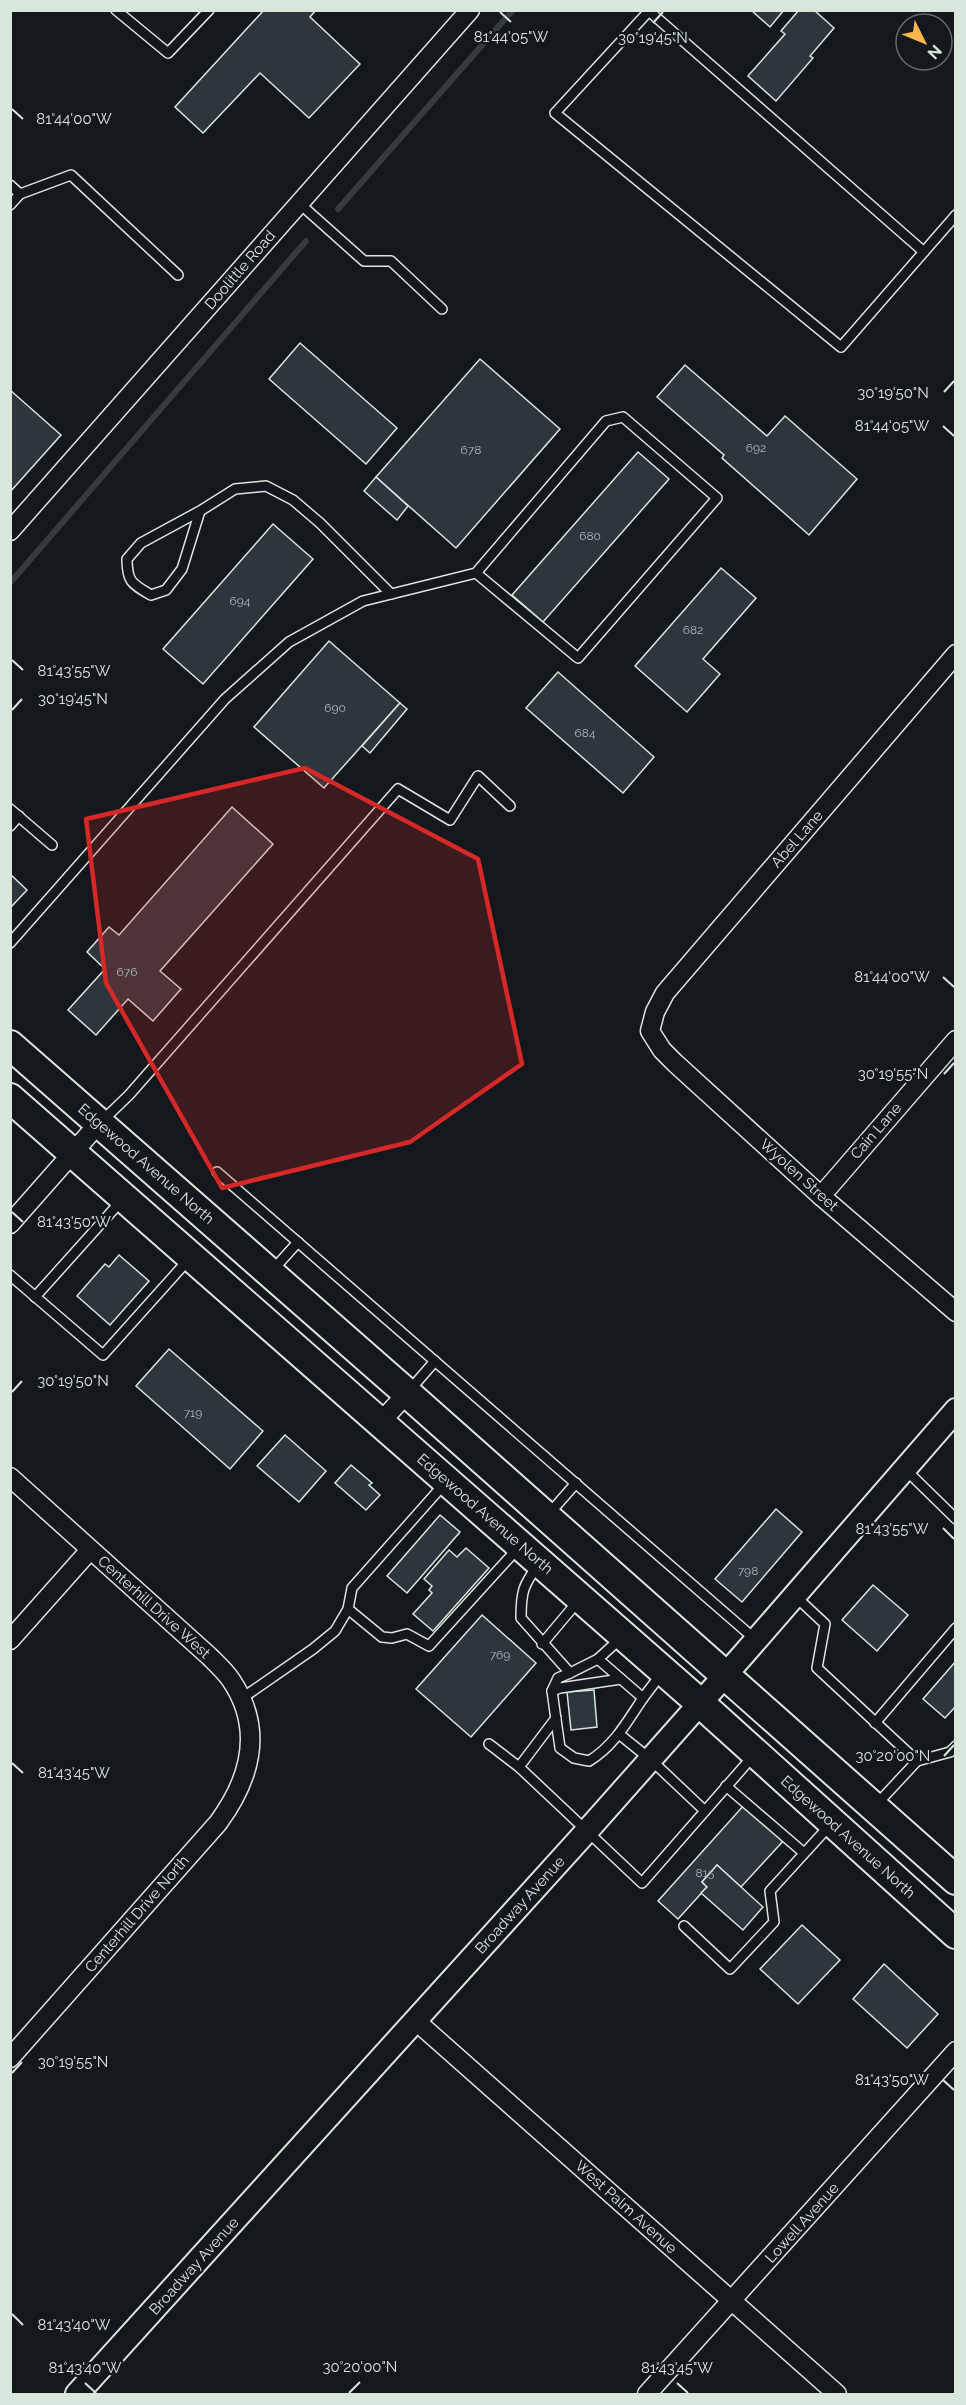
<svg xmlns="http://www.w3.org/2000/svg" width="966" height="2405" viewBox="0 0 966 2405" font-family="Raleway,sans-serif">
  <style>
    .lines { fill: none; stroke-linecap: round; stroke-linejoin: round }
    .stream { stroke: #363b3e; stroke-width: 6 }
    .building { fill: #2c363c; stroke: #d8e6dc; stroke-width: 1.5 }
    .service-casing { stroke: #d8e6dc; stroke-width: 12 }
    .minor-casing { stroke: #d8e6dc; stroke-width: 21 }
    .tertiary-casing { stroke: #d8e6dc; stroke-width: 26 }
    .primary-casing { stroke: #d8e6dc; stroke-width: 32 }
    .service { stroke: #14181c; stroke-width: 9 }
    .minor { stroke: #14181c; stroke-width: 18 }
    .tertiary { stroke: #14181c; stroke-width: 22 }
    .primary { stroke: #14181c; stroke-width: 28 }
    .marked { fill: #d62828; fill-opacity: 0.2; stroke: #d62828; stroke-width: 4.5; stroke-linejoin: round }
    .ticks { fill: none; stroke: #d8e6dc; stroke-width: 2 }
    .labels { text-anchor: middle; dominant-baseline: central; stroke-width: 4.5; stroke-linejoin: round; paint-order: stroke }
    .number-label { font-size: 12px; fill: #adbab4 }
    .street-label { font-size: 15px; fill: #d8e6dc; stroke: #14181c }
    .ticks-label { font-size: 15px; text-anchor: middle; fill: #d8e6dc; stroke: #14181c; stroke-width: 4.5; stroke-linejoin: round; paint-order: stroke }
  </style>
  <rect width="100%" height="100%" fill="#14181c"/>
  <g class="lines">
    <!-- stream -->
    <g class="stream">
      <path d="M338,209L513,10"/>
      <path d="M10,583L306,241"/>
    </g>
  </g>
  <!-- building -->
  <g class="building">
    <path d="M264,10H316L310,17L360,64L309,118L260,73L203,133L175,107Z"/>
    <path d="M751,10H784L770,27Z"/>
    <path d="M799,10H814L834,28L810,56L813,58L776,101L748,76L785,34L781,31Z"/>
    <path d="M300,343L397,428L366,464L269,379Z"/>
    <path d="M480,359L560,429L456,548L376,477Z"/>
    <path d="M685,365L767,436L785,416L857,479L809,535L722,458L724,455L657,397Z"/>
    <path d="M10,390L61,435L10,492Z"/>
    <path d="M638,452L669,479L543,622L512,595Z"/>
    <path d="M376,477L408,506L397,520L364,491Z"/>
    <path d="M273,524L313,559L203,684L163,649Z"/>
    <path d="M721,568L756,598L703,659L720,674L687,712L635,666Z"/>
    <path d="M329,641L400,703L324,788L254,727Z"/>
    <path d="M558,672L654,757L623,793L526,708Z"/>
    <path d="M400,703L407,709L370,753L362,746Z"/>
    <path d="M232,807L273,844L160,971L181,989L153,1021L128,999L96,1035L68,1010L105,969L87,952L109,927L119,935Z"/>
    <path d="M10,874L27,890L10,908Z"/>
    <path d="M119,1255L149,1281L110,1325L77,1296L105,1264L109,1267Z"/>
    <path d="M169,1349L263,1431L230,1469L136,1386Z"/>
    <path d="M285,1435L326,1471L299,1502L257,1466Z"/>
    <path d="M351,1465L372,1483L369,1485L380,1495L366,1510L335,1483Z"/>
    <path d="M776,1509L802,1532L742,1602L715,1579Z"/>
    <path d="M440,1515L460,1532L407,1593L387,1576Z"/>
    <path d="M466,1548L489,1568L433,1631L413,1614L432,1593L429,1590L432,1586L424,1579L449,1550L457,1557Z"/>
    <path d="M873,1585L908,1615L877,1651L842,1620Z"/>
    <path d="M482,1615L536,1663L471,1737L416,1689Z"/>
    <path d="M956,1661V1706L945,1718L923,1699Z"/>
    <path d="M594,1690L597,1727L571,1730L567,1692Z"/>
    <path d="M745,1804L785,1839L741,1887L717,1865L702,1882L707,1887L678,1919L658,1901Z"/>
    <path d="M717,1865L763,1907L743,1930L701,1893L707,1887L702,1882Z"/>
    <path d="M802,1925L840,1960L798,2004L760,1969Z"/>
    <path d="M884,1964L938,2014L907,2048L853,1999Z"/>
  </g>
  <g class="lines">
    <defs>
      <g id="service">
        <path d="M116,10L168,53L209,10"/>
        <path d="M10,185L20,194L71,175L178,275"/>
        <path d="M299,203L364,261H391L442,309"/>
        <path d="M10,205L20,194"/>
        <path d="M924,252L649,11L555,113L841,347L956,215"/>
        <path d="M200,511L141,543L127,559C127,582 132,584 151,595L166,590L182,569L200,511L235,489L266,486L293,500L320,523L391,594"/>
        <path d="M10,809L52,845"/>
        <path d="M10,826L19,816"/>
        <path d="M10,943L225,699L289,642L363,601L476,573L606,421L623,417L717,498L578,658L476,573"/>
        <path d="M101,1122L129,1095L398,789L450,820L478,776L510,806"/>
        <path d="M217,1172L756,1640"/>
        <path d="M272,1271L298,1242"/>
        <path d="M10,1275L103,1355L189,1259"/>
        <path d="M35,1297L122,1200"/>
        <path d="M409,1391L435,1361"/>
        <path d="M906,1470L956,1519"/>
        <path d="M445,1483L352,1588L348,1609L382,1637L392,1638L407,1634L429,1646L519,1547"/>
        <path d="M548,1515L576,1483"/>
        <path d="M539,1564C523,1585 521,1592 521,1618L570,1673L598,1659L622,1637"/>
        <path d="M795,1596L825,1624L817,1668L917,1761L876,1805"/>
        <path d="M542,1644L579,1600"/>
        <path d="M598,1659L643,1698L662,1673"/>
        <path d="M570,1673L558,1678L552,1691L560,1748L574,1758L589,1761C614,1746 627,1722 643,1698"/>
        <path d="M552,1691L560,1688L621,1679"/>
        <path d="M241,1699L313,1649L335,1631L348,1609"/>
        <path d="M556,1718L519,1767L642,1883L754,1755"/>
        <path d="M875,1723L956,1628"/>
        <path d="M619,1734L650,1759L705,1811"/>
        <path d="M489,1744L519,1767"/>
        <path d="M917,1761L950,1752L956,1746"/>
        <path d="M726,1786L804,1853"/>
        <path d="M684,1926L730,1969L774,1922L770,1891L831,1824"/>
      </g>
      <g id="minor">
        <path d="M10,531L470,10"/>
        <path d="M956,654L665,993L655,1012L650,1031L662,1050L675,1063L821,1196L956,1312"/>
        <path d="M821,1196L956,1040"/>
        <path d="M10,1224L99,1123"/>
        <path d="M380,1423L407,1393"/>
        <path d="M10,1477L209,1656C216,1663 225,1671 231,1680C264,1729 251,1778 218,1823L10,2058"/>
        <path d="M10,1640L90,1550"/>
        <path d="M416,2021L837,2394"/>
        <path d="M647,2394L956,2051"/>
      </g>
      <path id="tertiary" d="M77,2394L586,1832L743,1655L956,1410"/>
      <g id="primary">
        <path d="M10,1045L407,1393L956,1880"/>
        <path d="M10,1098L700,1703L956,1934"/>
      </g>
    </defs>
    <!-- service casing -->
    <use href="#service" class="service-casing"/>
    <!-- minor casing -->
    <use href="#minor" class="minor-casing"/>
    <!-- tertiary casing -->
    <use href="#tertiary" class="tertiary-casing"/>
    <!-- primary casing -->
    <use href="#primary" class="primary-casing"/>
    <!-- service -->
    <use href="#service" class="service"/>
    <!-- minor -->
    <use href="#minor" class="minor"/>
    <!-- tertiary -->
    <use href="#tertiary" class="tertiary"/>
    <!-- primary -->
    <use href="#primary" class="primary"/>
  </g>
  <!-- marked area -->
  <path class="marked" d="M305,768L478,859L522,1064L410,1142L222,1188L106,983L86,819Z"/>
  <!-- ticks -->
  <path class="ticks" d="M500,12L511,22M653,23L663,12M12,109L23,119M944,392L954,381M943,426L954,436M12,660L23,670M12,710L22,699M943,977L954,987M944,1074L954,1063M12,1212L23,1222M12,1392L22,1381M943,1528L954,1539M944,1756L954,1745M12,1763L23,1773M12,2073L22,2062M943,2080L954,2090M12,2314L23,2325M85,2383L96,2393M677,2383L688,2393M349,2393L360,2382"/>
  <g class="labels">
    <!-- number labels -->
    <g class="number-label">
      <text x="756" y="448">692</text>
      <text x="471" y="450">678</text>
      <text x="590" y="536">680</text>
      <text x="240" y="601">694</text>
      <text x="693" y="630">682</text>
      <text x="335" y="708">690</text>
      <text x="585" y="733">684</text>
      <text x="127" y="972">676</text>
      <text x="193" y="1413">719</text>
      <text x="748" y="1571">798</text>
      <text x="500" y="1655">769</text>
      <text x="705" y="1873">815</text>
    </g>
    <!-- street labels -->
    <g class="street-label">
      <text transform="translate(240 270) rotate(-49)">Doolittle Road</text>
      <text transform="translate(797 839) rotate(-49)">Abel Lane</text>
      <text transform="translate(876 1131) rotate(-49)">Cain Lane</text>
      <text transform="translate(146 1164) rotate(41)">Edgewood Avenue North</text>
      <text transform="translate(799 1175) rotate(42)">Wyolen Street</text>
      <text transform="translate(485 1514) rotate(41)">Edgewood Avenue North</text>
      <text transform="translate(154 1607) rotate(42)">Centerhill Drive West</text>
      <text transform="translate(848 1837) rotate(42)">Edgewood Avenue North</text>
      <text transform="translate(520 1905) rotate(-48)">Broadway Avenue</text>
      <text transform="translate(137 1914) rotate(-49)">Centerhill Drive North</text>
      <text transform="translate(626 2207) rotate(42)">West Palm Avenue</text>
      <text transform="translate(802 2223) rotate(-48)">Lowell Avenue</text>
      <text transform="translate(194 2266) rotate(-48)">Broadway Avenue</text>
    </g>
  </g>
  <g class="ticks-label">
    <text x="511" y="42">81°44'05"W</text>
    <text x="653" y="43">30°19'45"N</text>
    <text x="74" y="124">81°44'00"W</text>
    <text x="893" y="398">30°19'50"N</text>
    <text x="892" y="431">81°44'05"W</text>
    <text x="74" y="676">81°43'55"W</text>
    <text x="73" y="704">30°19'45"N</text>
    <text x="892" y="982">81°44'00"W</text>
    <text x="893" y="1079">30°19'55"N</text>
    <text x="74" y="1227">81°43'50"W</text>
    <text x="73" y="1386">30°19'50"N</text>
    <text x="892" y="1534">81°43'55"W</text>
    <text x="893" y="1761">30°20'00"N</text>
    <text x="74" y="1778">81°43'45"W</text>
    <text x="73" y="2067">30°19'55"N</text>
    <text x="892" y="2085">81°43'50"W</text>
    <text x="74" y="2330">81°43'40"W</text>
    <text x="360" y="2372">30°20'00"N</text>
    <text x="85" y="2373">81°43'40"W</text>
    <text x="677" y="2373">81°43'45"W</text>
  </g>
  <!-- border -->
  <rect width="966" height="2405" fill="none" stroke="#d8e6dc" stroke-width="24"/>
  <!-- north arrow -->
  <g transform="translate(924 42) rotate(133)"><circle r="28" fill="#14181c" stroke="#626a69" stroke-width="1.5"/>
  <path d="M0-4.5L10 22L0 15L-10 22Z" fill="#ffb74d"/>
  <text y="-9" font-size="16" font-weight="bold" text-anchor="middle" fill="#d8e6dc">N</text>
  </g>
</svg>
